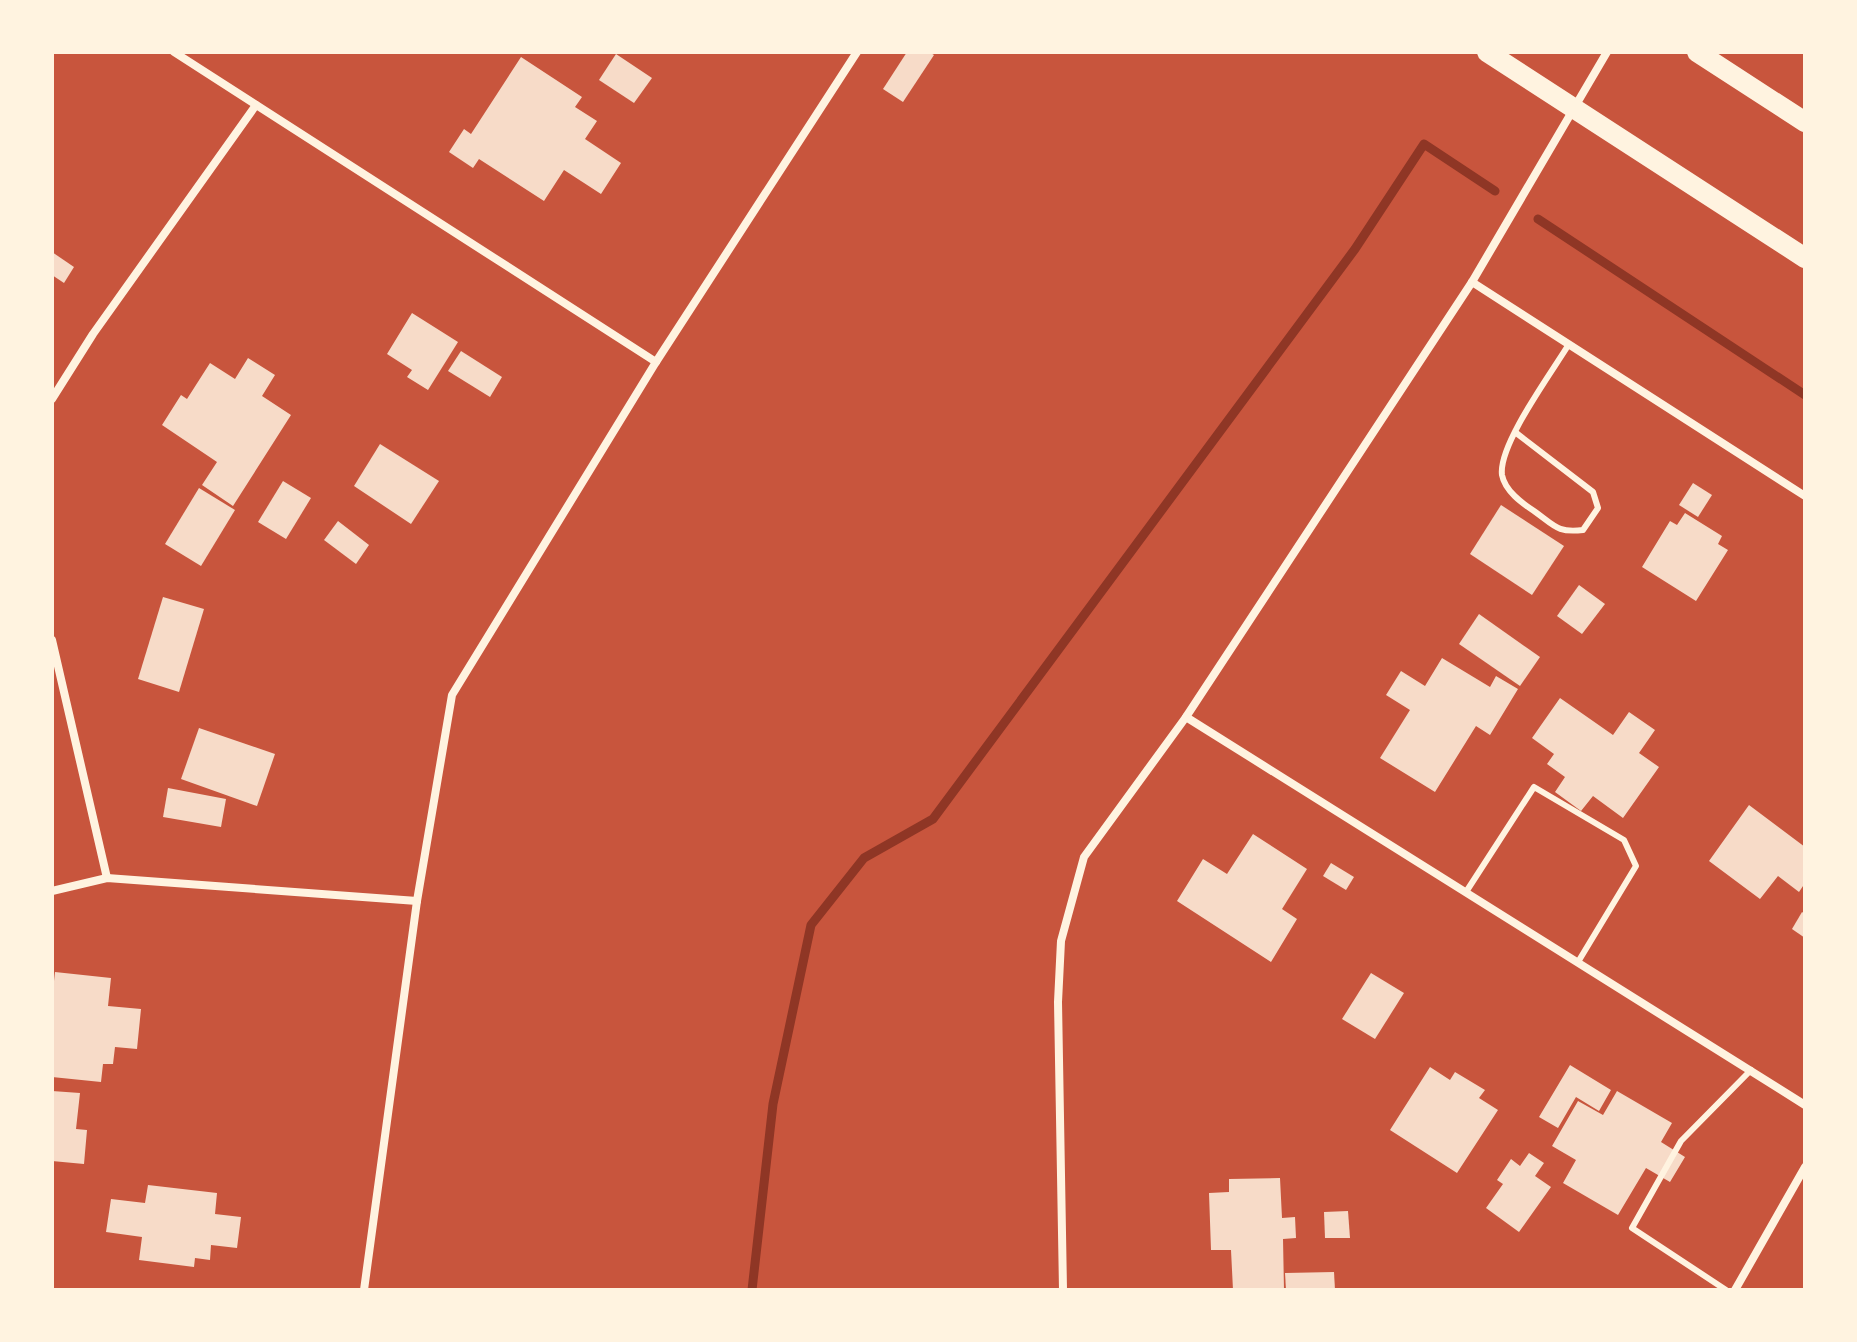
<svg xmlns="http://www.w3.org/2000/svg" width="1857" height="1342" viewBox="0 0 1857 1342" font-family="Mulish,sans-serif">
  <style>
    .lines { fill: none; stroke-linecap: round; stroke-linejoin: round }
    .stream { stroke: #8f3625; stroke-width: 9 }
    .building { fill: #f7dbc8 }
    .service { stroke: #fff3e0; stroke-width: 6 }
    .minor { stroke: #fff3e0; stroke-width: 8 }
    .primary { stroke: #fff3e0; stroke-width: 20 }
  </style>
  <rect width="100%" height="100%" fill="#c8553d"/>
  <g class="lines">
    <!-- stream -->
    <g class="stream">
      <path d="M1538,219L1805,395"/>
      <path d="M752,1290L773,1104L811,925L864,858L933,819L1355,249L1424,144L1495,191"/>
    </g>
  </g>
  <!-- building -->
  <g class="building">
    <path d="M907,52H929L934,55L903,102L883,89Z"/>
    <path d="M616,54L652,78L634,103L599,80Z"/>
    <path d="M521,57L582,97L575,107L597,121L585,139L621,163L601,194L564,170L544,201L479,159L473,168L449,152L464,129L471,134Z"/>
    <path d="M52,252L74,267L64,283L52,275Z"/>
    <path d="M412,313L458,342L428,390L407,377L412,370L387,354Z"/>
    <path d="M461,351L502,377L490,397L448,371Z"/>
    <path d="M248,358L275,375L262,396L291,415L233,506L202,485L217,462L162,425L181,395L187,399L210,363L235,379Z"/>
    <path d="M380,444L439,481L411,524L354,486Z"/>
    <path d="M283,481L311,498L286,539L258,522Z"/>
    <path d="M1693,483L1712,495L1698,517L1679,505Z"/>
    <path d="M199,488L235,510L201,566L165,544Z"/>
    <path d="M1501,505L1564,546L1532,595L1470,554Z"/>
    <path d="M1685,513L1722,536L1718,544L1728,550L1696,601L1642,567L1670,521L1677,525Z"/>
    <path d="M338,521L369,545L356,564L324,540Z"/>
    <path d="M1579,585L1605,604L1582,634L1557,616Z"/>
    <path d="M163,597L204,609L179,692L138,679Z"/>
    <path d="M1479,614L1540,657L1520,686L1459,644Z"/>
    <path d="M1442,658L1490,687L1496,676L1518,689L1490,735L1476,726L1435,792L1380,758L1410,710L1386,695L1401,671L1425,686Z"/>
    <path d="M1560,698L1613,735L1629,712L1655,730L1639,753L1659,767L1623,818L1593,796L1581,811L1555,792L1565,777L1547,764L1554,754L1532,738Z"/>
    <path d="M199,728L275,754L257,806L181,779Z"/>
    <path d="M168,788L226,799L221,827L163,817Z"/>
    <path d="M1749,805L1805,847V883L1799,892L1778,876L1760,899L1709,861Z"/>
    <path d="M1253,834L1307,869L1282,909L1297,919L1271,962L1177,901L1203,859L1227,874Z"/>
    <path d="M1331,863L1354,877L1346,890L1323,876Z"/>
    <path d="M1802,912L1805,914V938L1792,929Z"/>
    <path d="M55,972L111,978L108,1006L141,1009L137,1049L115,1047L113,1064H103L101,1082L52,1077V999Z"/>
    <path d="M1371,973L1404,993L1375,1039L1342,1019Z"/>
    <path d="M1570,1065L1611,1090L1599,1111L1576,1097L1558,1128L1539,1117Z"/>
    <path d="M1430,1067L1450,1080L1455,1072L1485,1090L1479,1098L1498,1110L1457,1173L1390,1130Z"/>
    <path d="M52,1091L80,1093L76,1129L87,1130L84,1164L52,1161Z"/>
    <path d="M1617,1091L1672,1123L1661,1142L1685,1157L1670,1182L1646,1168L1618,1215L1563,1183L1576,1160L1552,1146L1578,1101L1603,1115Z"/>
    <path d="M1529,1153L1544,1163L1535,1176L1551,1187L1519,1232L1486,1208L1503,1184L1497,1180L1511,1159L1520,1166Z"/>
    <path d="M1280,1178L1282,1218L1295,1217L1296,1238L1283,1239L1284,1290H1233L1231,1250H1211L1209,1193L1229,1192V1179Z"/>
    <path d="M148,1185L217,1193L215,1214L241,1217L237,1248L211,1245L210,1260L195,1258L194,1267L139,1260L142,1237L106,1232L111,1199L145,1203Z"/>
    <path d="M1348,1211L1350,1238H1325L1324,1212Z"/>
    <path d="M1334,1272L1335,1290H1286L1285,1273Z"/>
  </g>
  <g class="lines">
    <!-- service -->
    <g class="service">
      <path d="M1515,432L1593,492L1598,508L1583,530C1557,533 1555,526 1534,511C1522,503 1505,491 1502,475C1498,445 1552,372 1569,344"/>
      <path d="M1466,892L1534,787L1624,840L1636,866L1578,962"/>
      <path d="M1726,1290L1632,1228L1681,1141L1751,1070"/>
    </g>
    <!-- minor -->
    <g class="minor">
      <path d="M174,52L656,362"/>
      <path d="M1472,282L1805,496"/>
      <path d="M52,399L93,334L256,105"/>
      <path d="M52,640L107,878"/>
      <path d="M1186,717L1805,1105"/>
      <path d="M52,891L107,878L417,901"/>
      <path d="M364,1290L417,901L452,695L656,362L857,52"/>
      <path d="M1063,1290L1058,1002L1061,941L1084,857L1186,717L1472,282L1607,52"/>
      <path d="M1735,1290L1805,1167"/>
    </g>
    <!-- primary -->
    <g class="primary">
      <path d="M1487,52L1805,258"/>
      <path d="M1697,52L1805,122"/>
    </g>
  </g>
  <!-- border -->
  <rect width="1857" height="1342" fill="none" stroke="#fff3e0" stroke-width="108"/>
</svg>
